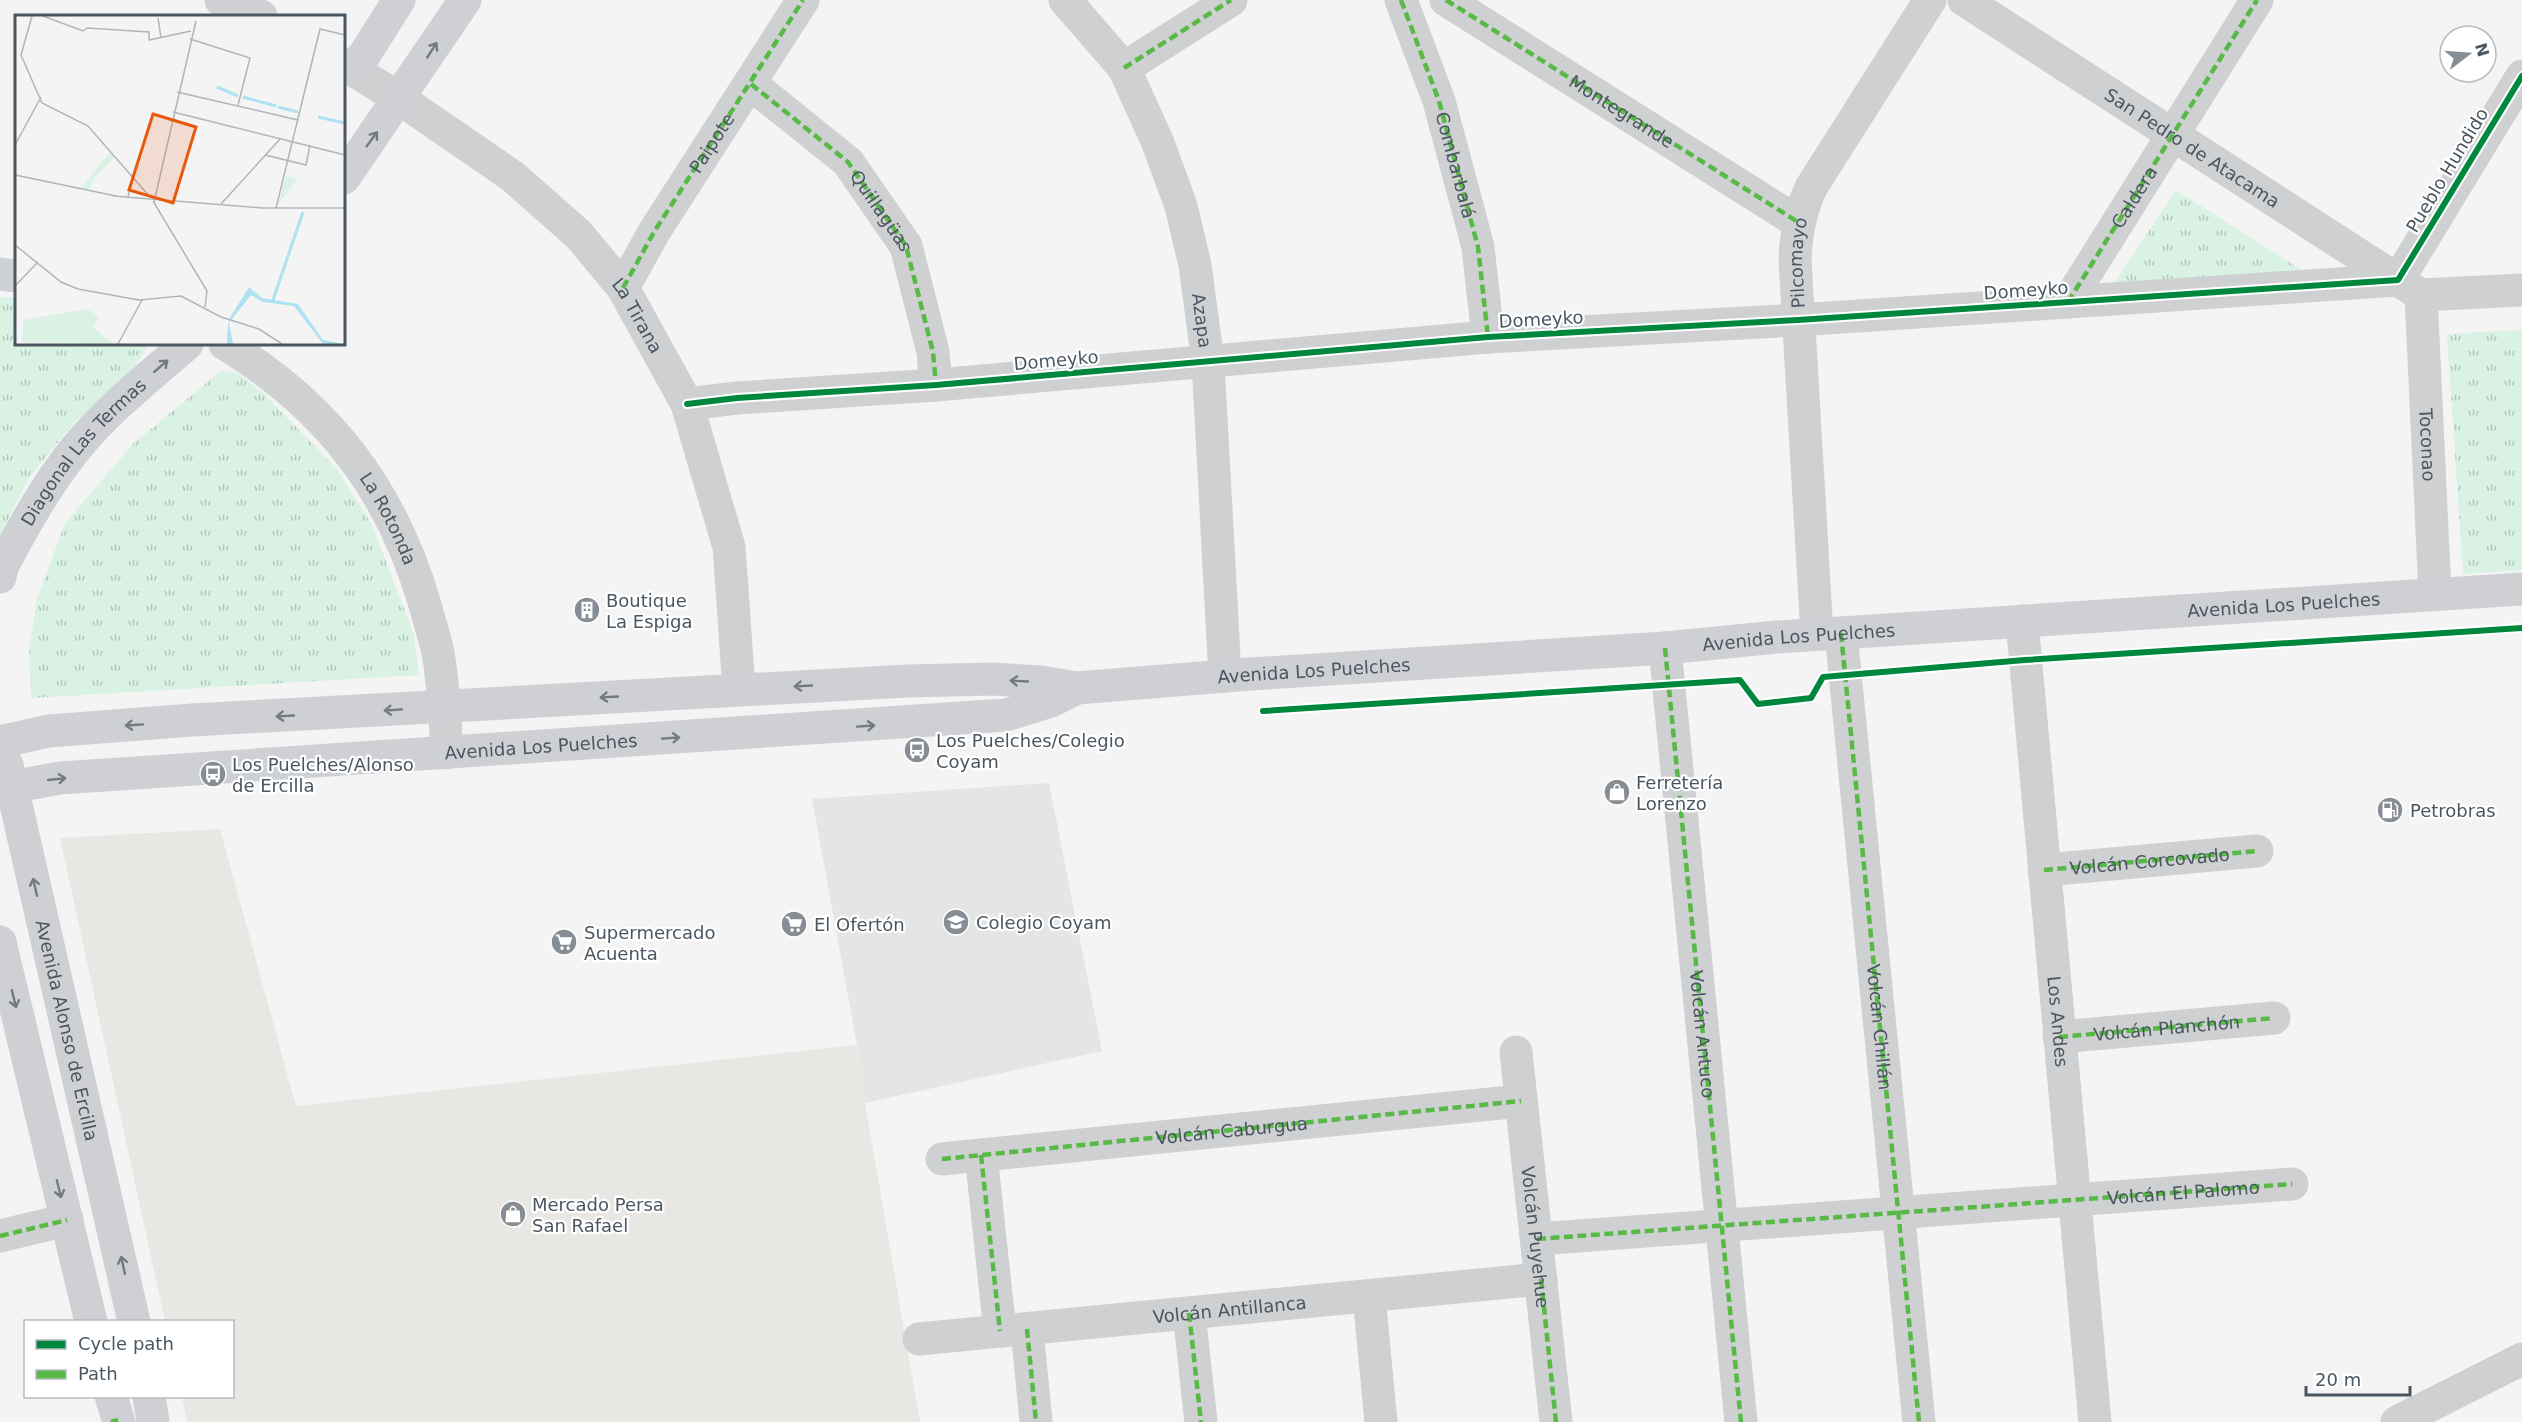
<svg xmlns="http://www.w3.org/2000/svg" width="2522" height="1422" viewBox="0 0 2522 1422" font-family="'DejaVu Sans',sans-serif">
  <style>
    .commercial { fill: #e8e7e3 }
    .education { fill: #e6e5e6 }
    .grass { fill: url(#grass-tufts) }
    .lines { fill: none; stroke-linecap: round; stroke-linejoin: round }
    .minor { stroke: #ced0d2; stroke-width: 33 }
    .secondary { stroke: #ced0d4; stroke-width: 33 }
    .quiet { stroke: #58b947; stroke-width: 4.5; stroke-dasharray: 9 4.5; stroke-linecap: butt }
    .cycleway-casing { stroke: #fff; stroke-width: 10 }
    .cycleway { stroke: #00873e; stroke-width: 6 }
    .oneway { stroke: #727b84 }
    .labels { text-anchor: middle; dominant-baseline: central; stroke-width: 4.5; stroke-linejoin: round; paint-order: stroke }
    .street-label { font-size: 18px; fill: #4a5661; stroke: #fff }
    .poi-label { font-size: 18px; fill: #4a5661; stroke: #fff; text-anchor: start }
    .inset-river { fill: none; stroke: #aee2f0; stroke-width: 3 }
    .inset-road { fill: none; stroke: #b0b5b9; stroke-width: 1.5 }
    .view { fill: #e8590c; fill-opacity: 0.15; stroke: #e8590c; stroke-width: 3 }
    .inset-edge { fill: none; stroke: #4a5661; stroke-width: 3 }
  </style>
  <defs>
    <pattern id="grass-tufts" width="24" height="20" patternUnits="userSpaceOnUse" patternTransform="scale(1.5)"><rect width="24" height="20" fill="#d9f2e3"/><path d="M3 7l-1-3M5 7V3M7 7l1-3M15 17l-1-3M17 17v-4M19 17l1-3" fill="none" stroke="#b2c7bb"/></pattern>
  </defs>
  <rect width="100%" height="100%" fill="#f4f4f4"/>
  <!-- commercial -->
  <path class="commercial" d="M220,829L296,1106L857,1045L865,1103L920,1422H187L182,1397L232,1396V1322L165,1321L60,838Z"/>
  <!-- education -->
  <path class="education" d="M1049,783L1102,1051L865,1103L857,1045L812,799Z"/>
  <!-- grass -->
  <g class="grass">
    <path d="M2176,190L2330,288L2101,303Z"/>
    <path d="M0,297H16V344H149L134,368L72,425L28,479L0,536Z"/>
    <path d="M2522,330V570L2463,574L2447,334Z"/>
    <path d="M222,370L239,374L264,394L337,469L372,525L414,635L419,675L31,698L29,650L37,599L65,523L134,443Z"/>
  </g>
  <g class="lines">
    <!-- minor -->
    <g class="minor">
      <path id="s1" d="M1065,0L1124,68L1158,143L1181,206L1195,265L1208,362L1225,676"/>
      <path id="s2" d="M1401,0L1439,101L1478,247L1488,337"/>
      <path d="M1446,0L1798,222"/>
      <path id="s3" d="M1964,0L2421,295"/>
      <path id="s4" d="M350,68L400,99L512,176L579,235L623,288L687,404L729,547L739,689"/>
      <path d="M1124,68L1231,0"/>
      <path id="s5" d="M751,84L848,162L906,246L933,352L936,385"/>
      <path d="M0,274L16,276"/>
      <path id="s6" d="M623,288L654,232L803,0"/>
      <path id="s7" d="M2421,295L2435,594"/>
      <path d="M2421,295L2522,290"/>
      <path id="s8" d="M2068,302L2257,0"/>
      <path id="s9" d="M225,344C327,406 392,490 425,605C429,621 435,637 438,653C444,686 445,719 447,753"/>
      <path d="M687,404L737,398L936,385L1488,337L1798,320L2398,280L2522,76"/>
      <path id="s10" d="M2022,621L2095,1422"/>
      <path d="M1841,633L1919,1422"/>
      <path id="s11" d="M1817,634L1795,260C1796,233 1800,210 1812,186L1930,0"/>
      <path d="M1665,648L1741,1422"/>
      <path d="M2044,870L2257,851"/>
      <path d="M2059,1037L2274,1018"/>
      <path id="s12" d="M1516,1052L1556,1422"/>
      <path d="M981,1155L1000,1331"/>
      <path d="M942,1159L1521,1101"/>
      <path d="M0,1236L67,1220"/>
      <path id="s13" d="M1537,1239L2292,1184"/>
      <path d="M1369,1296L1381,1422"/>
      <path d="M1189,1313L1201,1422"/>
      <path d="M1027,1329L1036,1422"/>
      <path id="s14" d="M919,1339L1541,1279"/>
      <path d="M2397,1422L2522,1359"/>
    </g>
    <!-- secondary -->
    <g class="secondary">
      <path d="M221,0L261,16"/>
      <path d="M344,64L350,68L363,57L399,0"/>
      <path d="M344,178L465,0"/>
      <path id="s15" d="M0,577L2,567C24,525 47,484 77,447C108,409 150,376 187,344"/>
      <path id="s16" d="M0,742L49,731L192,720L907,681L993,679L1041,682L1077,688L1250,674L1665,648L1777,637L2522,589"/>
      <path id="s17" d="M7,765L134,1322"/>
      <path id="s18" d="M0,789L60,778L1006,715L1051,701L1077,688"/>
      <path d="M0,942L91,1322"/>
      <path d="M111,1396L119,1422"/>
      <path d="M149,1396L153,1422"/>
    </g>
    <!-- quiet -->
    <g class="quiet">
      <path d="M1401,0L1439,101L1478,247L1488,337"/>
      <path id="s19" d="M1446,0L1798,222"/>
      <path d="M1124,68L1231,0"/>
      <path d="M751,84L848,162L906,246L933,352L936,385"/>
      <path d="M623,288L654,232L803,0"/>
      <path d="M2068,302L2257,0"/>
      <path id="s20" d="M1841,633L1919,1422"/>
      <path id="s21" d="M1665,648L1741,1422"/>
      <path id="s22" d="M2044,870L2257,851"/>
      <path id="s23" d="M2059,1037L2274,1018"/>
      <path d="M981,1155L1000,1331"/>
      <path id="s24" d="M942,1159L1521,1101"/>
      <path d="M0,1236L67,1220"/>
      <path d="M1537,1239L2292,1184"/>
      <path d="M1541,1279L1556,1422"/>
      <path d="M1189,1313L1201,1422"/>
      <path d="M1027,1329L1036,1422"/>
      <path d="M111,1422L118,1420"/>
    </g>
    <defs>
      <g id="cycleway">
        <path d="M687,404L737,398L936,385L1488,337L1798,320L2398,280L2522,76"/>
        <path d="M1263,711L1740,680L1758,704L1811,698L1823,677L2025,660L2522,628"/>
      </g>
    </defs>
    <!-- cycleway casing -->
    <use href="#cycleway" class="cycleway-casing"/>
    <!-- cycleway -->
    <use href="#cycleway" class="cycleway"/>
  </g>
  <!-- one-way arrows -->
  <defs><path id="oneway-shaft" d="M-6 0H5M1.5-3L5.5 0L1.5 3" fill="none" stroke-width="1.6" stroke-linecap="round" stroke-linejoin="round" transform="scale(1.5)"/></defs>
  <g class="oneway">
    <use href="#oneway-shaft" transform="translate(432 50) rotate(-57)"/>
    <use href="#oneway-shaft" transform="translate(372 139) rotate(-54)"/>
    <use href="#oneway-shaft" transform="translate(161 366) rotate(-41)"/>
    <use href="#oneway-shaft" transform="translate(1019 681) rotate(-177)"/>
    <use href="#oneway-shaft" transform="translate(803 686) rotate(177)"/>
    <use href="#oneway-shaft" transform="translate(609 697) rotate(177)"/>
    <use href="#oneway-shaft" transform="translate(393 710) rotate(176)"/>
    <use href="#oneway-shaft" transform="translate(285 716) rotate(177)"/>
    <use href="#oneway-shaft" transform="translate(134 725) rotate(176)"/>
    <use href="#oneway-shaft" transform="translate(866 726) rotate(-4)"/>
    <use href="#oneway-shaft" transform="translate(671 738) rotate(-4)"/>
    <use href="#oneway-shaft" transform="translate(57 779) rotate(-6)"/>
    <use href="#oneway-shaft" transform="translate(35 887) rotate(-103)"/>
    <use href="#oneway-shaft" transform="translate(14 999) rotate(76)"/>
    <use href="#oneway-shaft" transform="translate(59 1189) rotate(76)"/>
    <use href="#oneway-shaft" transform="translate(123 1265) rotate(-102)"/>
  </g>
  <!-- icons -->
  <defs>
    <symbol id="building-disc" viewBox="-11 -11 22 22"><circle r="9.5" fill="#868d94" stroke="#fff"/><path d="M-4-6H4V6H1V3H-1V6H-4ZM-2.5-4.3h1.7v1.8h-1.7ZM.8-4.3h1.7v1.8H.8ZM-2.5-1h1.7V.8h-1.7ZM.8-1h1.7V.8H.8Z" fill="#fff"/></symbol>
    <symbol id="bus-disc" viewBox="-11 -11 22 22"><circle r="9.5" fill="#868d94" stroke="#fff"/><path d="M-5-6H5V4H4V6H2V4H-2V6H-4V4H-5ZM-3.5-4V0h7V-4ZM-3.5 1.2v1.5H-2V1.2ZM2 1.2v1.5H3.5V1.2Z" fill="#fff"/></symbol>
    <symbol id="shop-disc" viewBox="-11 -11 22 22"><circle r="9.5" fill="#868d94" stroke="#fff"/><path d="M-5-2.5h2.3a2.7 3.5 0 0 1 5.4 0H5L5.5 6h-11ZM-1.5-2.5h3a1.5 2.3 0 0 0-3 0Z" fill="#fff"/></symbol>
    <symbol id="fuel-disc" viewBox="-11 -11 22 22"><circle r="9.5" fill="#868d94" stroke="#fff"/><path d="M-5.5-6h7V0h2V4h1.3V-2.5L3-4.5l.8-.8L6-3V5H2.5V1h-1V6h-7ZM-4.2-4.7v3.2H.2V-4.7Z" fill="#fff"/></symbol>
    <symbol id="school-disc" viewBox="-11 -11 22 22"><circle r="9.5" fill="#868d94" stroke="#fff"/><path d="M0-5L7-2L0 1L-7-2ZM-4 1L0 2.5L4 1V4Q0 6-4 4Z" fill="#fff"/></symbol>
    <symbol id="supermarket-disc" viewBox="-11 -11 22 22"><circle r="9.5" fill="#868d94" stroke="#fff"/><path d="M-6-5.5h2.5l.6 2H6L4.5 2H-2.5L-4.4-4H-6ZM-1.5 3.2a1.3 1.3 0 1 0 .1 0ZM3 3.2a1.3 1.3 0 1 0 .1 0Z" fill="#fff"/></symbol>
  </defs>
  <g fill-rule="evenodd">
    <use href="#building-disc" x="572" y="595" width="30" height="30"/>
    <use href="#bus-disc" x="902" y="735" width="30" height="30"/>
    <use href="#bus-disc" x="198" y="759" width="30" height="30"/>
    <use href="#shop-disc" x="1602" y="777" width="30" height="30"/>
    <use href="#fuel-disc" x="2375" y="795" width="30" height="30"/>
    <use href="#school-disc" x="941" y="907" width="30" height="30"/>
    <use href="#supermarket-disc" x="779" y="909" width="30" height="30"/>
    <use href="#supermarket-disc" x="549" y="927" width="30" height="30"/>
    <use href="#shop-disc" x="498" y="1199" width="30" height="30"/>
  </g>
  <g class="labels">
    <!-- street labels -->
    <g class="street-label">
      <text stroke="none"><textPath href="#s19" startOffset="208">Montegrande</textPath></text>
      <text stroke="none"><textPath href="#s6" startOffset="170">Paipote</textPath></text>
      <text stroke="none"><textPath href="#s3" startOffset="272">San Pedro de Atacama</textPath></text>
      <text stroke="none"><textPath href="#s2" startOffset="174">Combarbalá</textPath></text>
      <text transform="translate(2447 170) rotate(-59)">Pueblo Hundido</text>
      <text stroke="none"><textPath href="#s8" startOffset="124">Caldera</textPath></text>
      <text stroke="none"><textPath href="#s5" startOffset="184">Quillagüas</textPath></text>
      <text stroke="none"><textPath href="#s11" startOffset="372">Pilcomayo</textPath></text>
      <text transform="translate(2026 290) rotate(-4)">Domeyko</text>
      <text stroke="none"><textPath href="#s4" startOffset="384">La Tirana</textPath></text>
      <text transform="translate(1541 319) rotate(-3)">Domeyko</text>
      <text stroke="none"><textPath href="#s1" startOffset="356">Azapa</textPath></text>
      <text transform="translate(1056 360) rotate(-5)">Domeyko</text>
      <text stroke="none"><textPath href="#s7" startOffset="150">Toconao</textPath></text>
      <text stroke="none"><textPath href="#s15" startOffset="152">Diagonal Las Termas</textPath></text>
      <text stroke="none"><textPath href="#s9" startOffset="243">La Rotonda</textPath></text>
      <text stroke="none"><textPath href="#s16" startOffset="2290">Avenida Los Puelches</textPath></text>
      <text stroke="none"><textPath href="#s16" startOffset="1804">Avenida Los Puelches</textPath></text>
      <text stroke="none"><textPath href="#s16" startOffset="1318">Avenida Los Puelches</textPath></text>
      <text stroke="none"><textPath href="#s18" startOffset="543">Avenida Los Puelches</textPath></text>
      <text stroke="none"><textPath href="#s22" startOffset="106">Volcán Corcovado</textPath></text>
      <text stroke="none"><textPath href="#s10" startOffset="402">Los Andes</textPath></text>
      <text stroke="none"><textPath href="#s20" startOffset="396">Volcán Chillán</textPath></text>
      <text stroke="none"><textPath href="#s23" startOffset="108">Volcán Planchón</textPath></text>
      <text stroke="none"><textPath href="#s17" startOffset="272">Avenida Alonso de Ercilla</textPath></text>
      <text stroke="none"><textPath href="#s21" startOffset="388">Volcán Antuco</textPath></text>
      <text stroke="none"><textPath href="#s24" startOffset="291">Volcán Caburgua</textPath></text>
      <text stroke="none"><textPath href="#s13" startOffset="648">Volcán El Palomo</textPath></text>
      <text stroke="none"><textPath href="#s12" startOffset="186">Volcán Puyehue</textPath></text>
      <text stroke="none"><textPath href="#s14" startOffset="312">Volcán Antillanca</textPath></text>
    </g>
    <!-- poi labels -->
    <g class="poi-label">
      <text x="606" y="600">Boutique<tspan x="606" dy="21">La Espiga</tspan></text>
      <text x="936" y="740">Los Puelches/Colegio<tspan x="936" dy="21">Coyam</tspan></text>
      <text x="232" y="764">Los Puelches/Alonso<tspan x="232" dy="21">de Ercilla</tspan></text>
      <text x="1636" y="782">Ferretería<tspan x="1636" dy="21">Lorenzo</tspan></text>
      <text x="2410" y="810">Petrobras</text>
      <text x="976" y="922">Colegio Coyam</text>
      <text x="814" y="924">El Ofertón</text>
      <text x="584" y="932">Supermercado<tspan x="584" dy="21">Acuenta</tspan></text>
      <text x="532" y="1204">Mercado Persa<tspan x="532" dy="21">San Rafael</tspan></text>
    </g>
  </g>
  <!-- overview -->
  <g transform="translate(15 15)">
    <rect width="330" height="330" fill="#f4f4f4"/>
    <path d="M95,137L100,142L80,162L74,175L66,173Z" fill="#d9f2e3"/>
    <path d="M271,161L282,164L263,190ZM72,294L84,302L78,312L98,329L6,327L9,305Z" fill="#d9f2e3"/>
    <path d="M234,272L247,283L283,289L308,325L330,329H308L279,291L248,287L236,280L214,308L218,329H212V321L211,329L214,304Z" fill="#aee2f0"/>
    <path class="inset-river" d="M202,72L223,81M228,82L261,91M263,92L283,97M303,102L330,108M258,285L288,197"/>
    <path class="inset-road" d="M17,1L6,40L27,88L73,111L135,182M28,1L68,16L72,13L134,17V25L176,16M143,3L146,23M175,24L235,43L223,90M162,77L283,105M158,97L330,140M0,130L26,82M250,140L291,150L295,130M0,160L101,181M98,181L247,193H330M113,182L118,163M138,186L192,276L190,292M139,187L181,6M206,189L266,123M261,193L305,14L330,20M0,230L46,267L63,274L124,285L166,281L206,302L244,314L267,329M0,271L23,247M103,329L127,285"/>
    <path class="view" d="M138,99L181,112L158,188L114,175Z"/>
    <rect width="330" height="330" class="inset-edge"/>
  </g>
  <!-- legend -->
  <rect x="24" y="1320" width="210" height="78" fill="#ffffff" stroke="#b7bbc0" stroke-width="1.5"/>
  <rect x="36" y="1340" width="30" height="9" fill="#00873e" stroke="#b7bbc0" stroke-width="1.5"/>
  <text x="78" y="1350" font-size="18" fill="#4a5661">Cycle path</text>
  <rect x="36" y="1370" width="30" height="9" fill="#58b947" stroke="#b7bbc0" stroke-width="1.5"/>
  <text x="78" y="1380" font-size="18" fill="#4a5661">Path</text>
  <!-- north arrow -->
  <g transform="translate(2468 54) rotate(73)"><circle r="28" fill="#ffffff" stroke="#b7bbc0" stroke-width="1.5"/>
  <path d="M0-4.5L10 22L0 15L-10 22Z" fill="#868d94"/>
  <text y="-9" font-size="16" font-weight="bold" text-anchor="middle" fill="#4a5661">N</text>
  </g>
  <!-- scale -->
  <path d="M2306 1386v9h104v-9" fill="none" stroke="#4a5661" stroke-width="3"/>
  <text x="2315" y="1386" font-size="18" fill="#4a5661" stroke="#ffffff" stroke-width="4.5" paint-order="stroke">20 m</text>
</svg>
